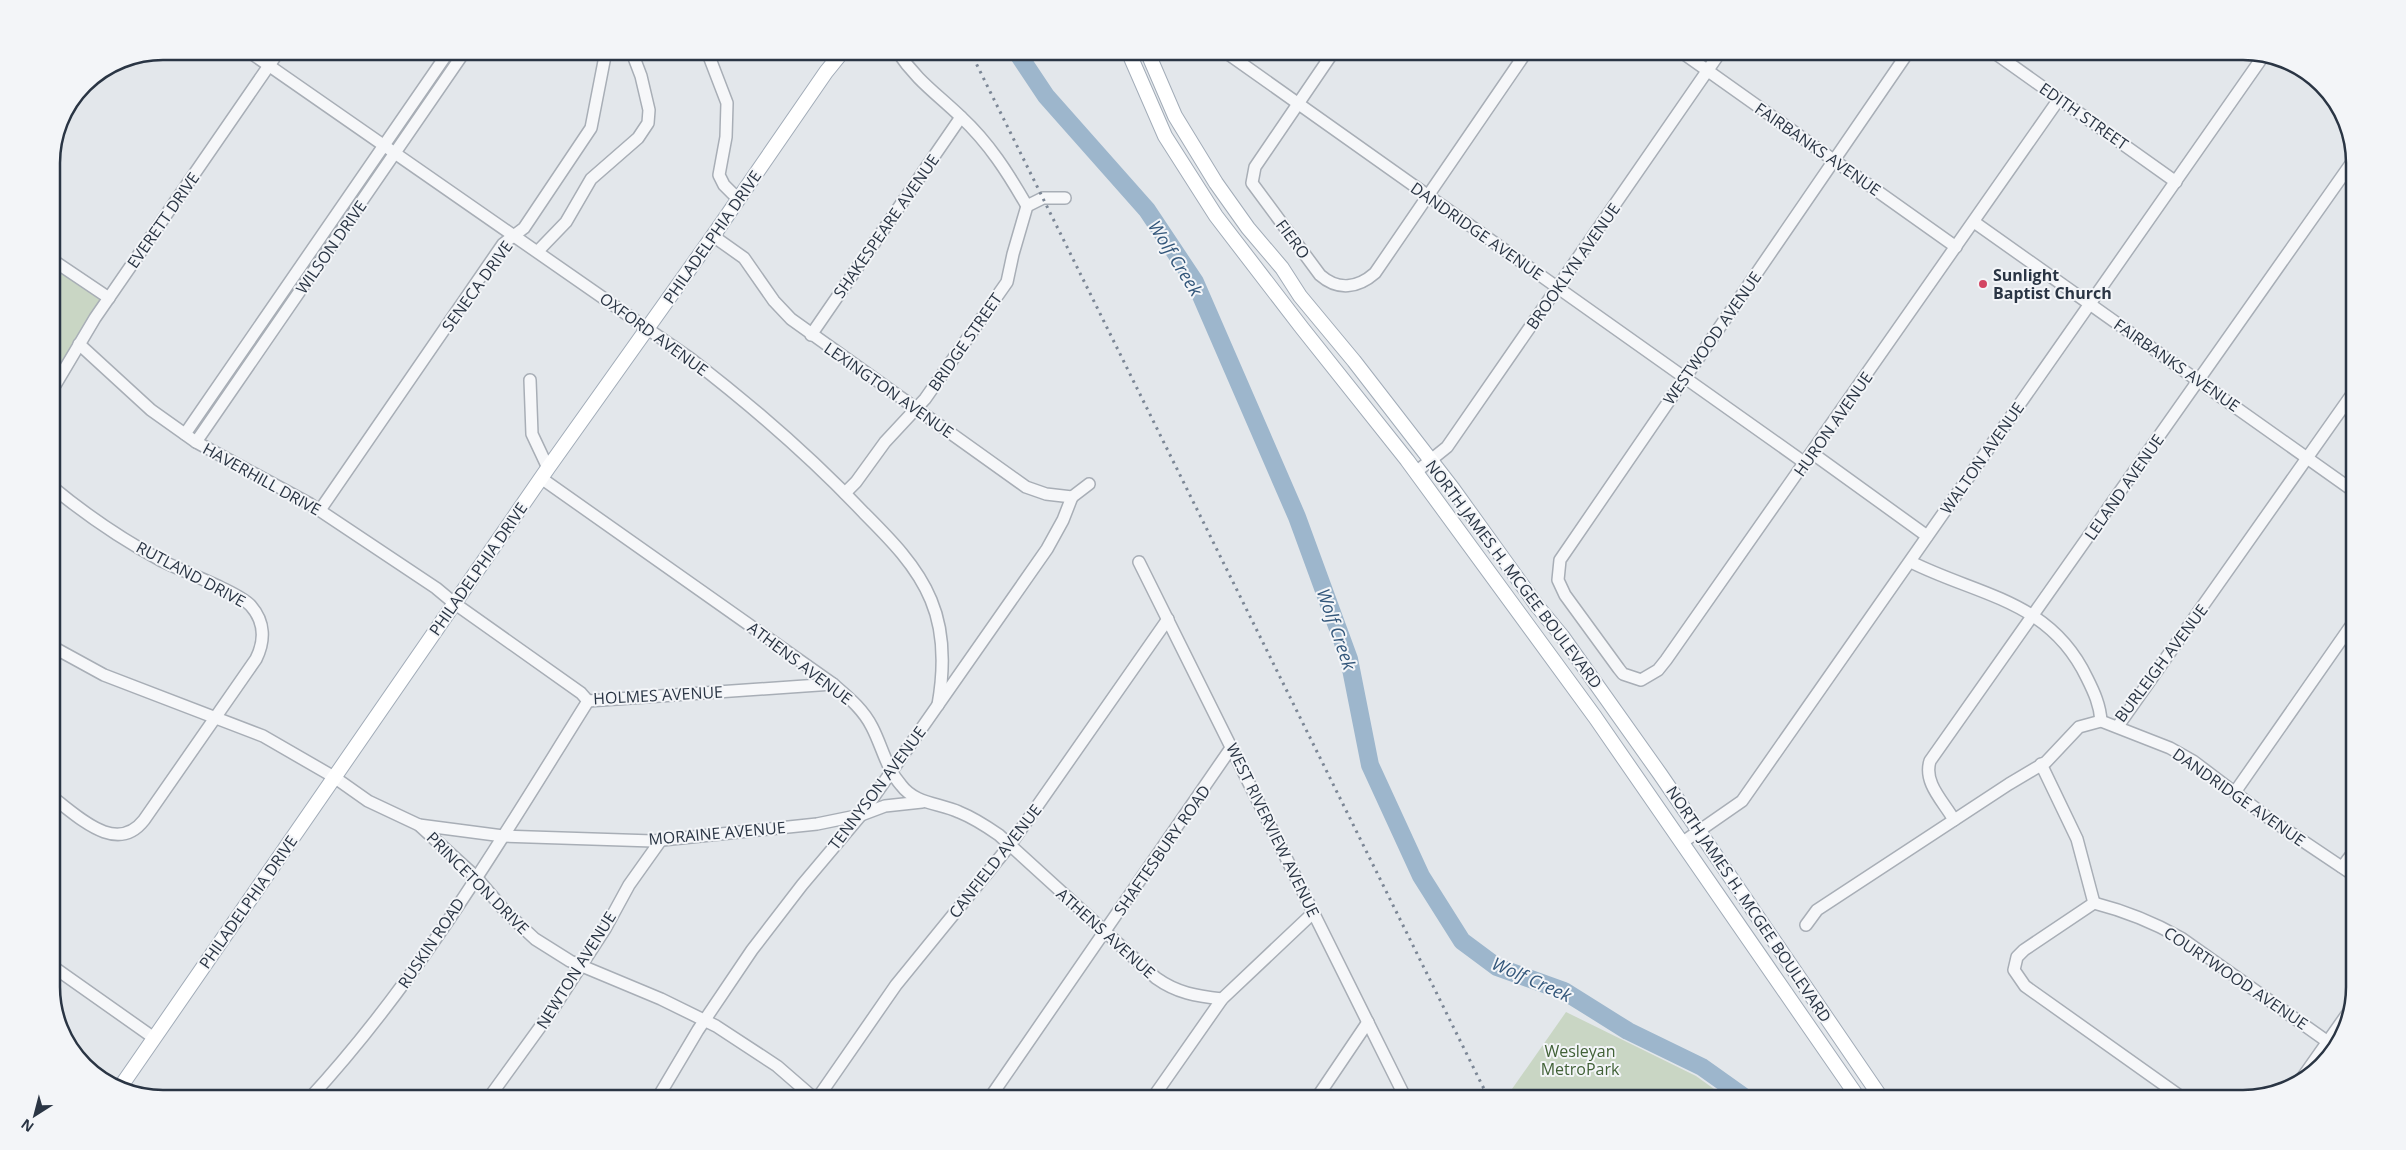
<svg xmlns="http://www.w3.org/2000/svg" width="2406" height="1150" viewBox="0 0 2406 1150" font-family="'Open Sans',sans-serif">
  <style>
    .green { fill: #c9d6c4 }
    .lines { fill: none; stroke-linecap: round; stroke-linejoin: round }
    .river { stroke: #9db6cc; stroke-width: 18 }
    .minor-casing { stroke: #a8aeb6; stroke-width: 14 }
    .major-casing { stroke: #a2acb8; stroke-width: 16 }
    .minor { stroke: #f6f7f9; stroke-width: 11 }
    .major { stroke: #fff; stroke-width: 14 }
    .rail { stroke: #7c8796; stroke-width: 3; stroke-dasharray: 2.5 5; stroke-linecap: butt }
    .poi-dot { fill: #d34562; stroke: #f3f5f8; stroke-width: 2 }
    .labels { text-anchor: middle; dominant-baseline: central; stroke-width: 4; stroke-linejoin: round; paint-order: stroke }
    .street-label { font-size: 16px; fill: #2a3544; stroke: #f3f5f8 }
    .poi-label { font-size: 16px; font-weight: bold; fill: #2a3544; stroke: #f3f5f8; text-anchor: start }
    .park-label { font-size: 16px; fill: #416137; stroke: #f3f5f8 }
    .water-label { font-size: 18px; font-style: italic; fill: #32567a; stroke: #f3f5f8 }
    .rim { fill: none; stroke: #2a3544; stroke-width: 2.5 }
  </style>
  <rect width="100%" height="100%" fill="#e3e7eb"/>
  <!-- green -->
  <g class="green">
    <path d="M51,259L109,298L51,392Z"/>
    <path d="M1566,1012L1696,1076L1728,1099H1505Z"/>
  </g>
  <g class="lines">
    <!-- river -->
    <path class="river" d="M1016,51L1046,96L1147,210L1195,282L1297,517L1349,659L1370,765L1421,876L1462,941L1497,967L1564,991L1628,1031L1702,1067L1747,1099"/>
    <defs>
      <g id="minor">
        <path d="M248,51L691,359C752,406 811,457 864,513C890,539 917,566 931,600C945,633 944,671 938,705"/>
        <path d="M707,51L727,103L726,137L719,175L724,185L738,199"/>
        <path d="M897,51C917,81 936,93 961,117C989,143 1008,173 1027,206"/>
        <path d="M1224,51L1805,463"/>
        <path d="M1334,51L1255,167L1252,183L1320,275C1338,291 1358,288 1375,273L1527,51"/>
        <path d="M1680,51L1956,247"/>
        <path d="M1909,51L1560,560L1558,580L1565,595L1619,669L1623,674L1641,680L1658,670L1666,660L2059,99"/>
        <path d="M1992,51L2176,182"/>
        <path d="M61,118L86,82"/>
        <path d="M1974,222L2355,492"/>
        <path d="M713,236L744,258L774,301L791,319L1026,487L1046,494L1072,497L1089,484"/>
        <path d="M538,251L566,222L591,179L638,138L648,123L649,110L641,76L633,55L628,51"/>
        <path d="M51,259L109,298"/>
        <path d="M811,335L961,117"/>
        <path d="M79,344L151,410L196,442L310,504L436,588L454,603L581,693L588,701"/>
        <path d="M530,380L532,434L548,468"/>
        <path d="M51,392L95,318L279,51"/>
        <path d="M185,434L449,51"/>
        <path d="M196,442L465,51"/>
        <path d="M1812,453L1927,536"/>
        <path d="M1416,472L1447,447L1721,51"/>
        <path d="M541,478L833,684C848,697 863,709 872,727C882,746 886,768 901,785C915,804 939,803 959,812C974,818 986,826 999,835L1156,978C1177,993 1196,996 1222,999"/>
        <path d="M51,486C86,515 123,540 162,561C182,571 240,593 251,606C265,622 265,641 256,659L144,820C116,856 77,815 52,797"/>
        <path d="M845,493L856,482L885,442L925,399L1007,282L1013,254L1027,206L1043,198H1065"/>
        <path d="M320,510L503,244L524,228L591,128L606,51"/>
        <path d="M1139,562L1406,1099"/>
        <path d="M1911,562C1979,596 2050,600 2087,678C2094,692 2100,705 2101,721"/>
        <path d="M51,646L104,675L263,736L334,777L368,801L419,825L476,877L505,911L535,939L570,961L661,999L716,1026L777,1066L815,1099"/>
        <path d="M588,701L833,684"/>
        <path d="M2118,726L2355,390"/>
        <path d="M2041,764L2077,839L2094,903"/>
        <path d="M2235,792L2355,620"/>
        <path d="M1954,820C1944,802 1923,783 1930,761L2355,158"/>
        <path d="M419,825L503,836L653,841L817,824L861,815L885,806L922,802"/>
        <path d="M1683,842L1742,801L2264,55"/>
        <path d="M2342,867L2355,850"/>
        <path d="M1806,925L1817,910L2009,784L2046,762L2079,727L2101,721L2170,748L2193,761L2267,817L2355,876"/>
        <path d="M52,966L154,1038"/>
        <path d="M2300,1081L2350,1010"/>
        <path d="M309,1099C419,980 502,838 588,701"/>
        <path d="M488,1099L551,1012L605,929L629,885L661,840"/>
        <path d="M657,1099L698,1030L752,950L802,885L861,815L1047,549L1063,520L1072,497"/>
        <path d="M817,1099L896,985L1010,845L1168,619"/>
        <path d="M989,1099L1231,748"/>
        <path d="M1152,1099L1222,999L1313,913"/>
        <path d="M1316,1099L1368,1022"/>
        <path d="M2184,1099L2025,986L2014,970L2017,957L2024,950L2094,903C2125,911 2153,922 2181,938L2328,1042"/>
      </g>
      <g id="major">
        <path d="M1128,51L1165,136L1216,216L1302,328L1407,460L1595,717L1859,1099"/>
        <path d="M1147,51L1175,116L1216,183L1248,228L1282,268L1300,296L1354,361L1453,489L1538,607L1562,636L1660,774L1882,1099"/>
        <path d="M119,1089L548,468L713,236L826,72L843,51"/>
      </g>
    </defs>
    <!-- minor casing -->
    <use href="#minor" class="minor-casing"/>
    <!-- major casing -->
    <use href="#major" class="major-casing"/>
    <!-- minor -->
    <use href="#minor" class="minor"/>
    <!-- major -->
    <use href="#major" class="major"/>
    <!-- rail -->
    <path class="rail" d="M970,51L1489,1099"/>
  </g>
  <!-- markers -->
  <circle class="poi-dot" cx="1983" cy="284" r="5"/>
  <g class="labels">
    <!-- street labels -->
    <g class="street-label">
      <text transform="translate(2084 116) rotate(35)">EDITH STREET</text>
      <text transform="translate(1818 149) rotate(35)">FAIRBANKS AVENUE</text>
      <text transform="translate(163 220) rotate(-55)">EVERETT DRIVE</text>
      <text transform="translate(886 226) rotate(-55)">SHAKESPEARE AVENUE</text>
      <text transform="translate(1477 231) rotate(35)">DANDRIDGE AVENUE</text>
      <text transform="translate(712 237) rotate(-55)">PHILADELPHIA DRIVE</text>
      <text transform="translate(1293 239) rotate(53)">FIERO</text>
      <text transform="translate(331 247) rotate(-55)">WILSON DRIVE</text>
      <text transform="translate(1573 266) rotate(-55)">BROOKLYN AVENUE</text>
      <text transform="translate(477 286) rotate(-54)">SENECA DRIVE</text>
      <text transform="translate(654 334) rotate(36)">OXFORD AVENUE</text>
      <text transform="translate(1712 338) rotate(-55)">WESTWOOD AVENUE</text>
      <text transform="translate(965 342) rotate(-55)">BRIDGE STREET</text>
      <text transform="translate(2177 365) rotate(35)">FAIRBANKS AVENUE</text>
      <text transform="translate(889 390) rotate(35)">LEXINGTON AVENUE</text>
      <text transform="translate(1833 424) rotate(-55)">HURON AVENUE</text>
      <text transform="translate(1982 458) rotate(-55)">WALTON AVENUE</text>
      <text transform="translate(262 479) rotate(29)">HAVERHILL DRIVE</text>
      <text transform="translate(2124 487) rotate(-55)">LELAND AVENUE</text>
      <text transform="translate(478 569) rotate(-55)">PHILADELPHIA DRIVE</text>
      <text transform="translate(191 574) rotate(28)">RUTLAND DRIVE</text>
      <text transform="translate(1514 574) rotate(53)">NORTH JAMES H. MCGEE BOULEVARD</text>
      <text transform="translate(800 663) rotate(37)">ATHENS AVENUE</text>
      <text transform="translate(2161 663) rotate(-53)">BURLEIGH AVENUE</text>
      <text transform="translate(658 695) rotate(-3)">HOLMES AVENUE</text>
      <text transform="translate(877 788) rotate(-53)">TENNYSON AVENUE</text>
      <text transform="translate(2239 797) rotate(35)">DANDRIDGE AVENUE</text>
      <text transform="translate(1273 830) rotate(64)">WEST RIVERVIEW AVENUE</text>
      <text transform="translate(717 833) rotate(-5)">MORAINE AVENUE</text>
      <text transform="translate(1162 850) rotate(-55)">SHAFTESBURY ROAD</text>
      <text transform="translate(995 861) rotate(-52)">CANFIELD AVENUE</text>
      <text transform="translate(478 883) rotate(45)">PRINCETON DRIVE</text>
      <text transform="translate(248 902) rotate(-55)">PHILADELPHIA DRIVE</text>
      <text transform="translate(1749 904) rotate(56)">NORTH JAMES H. MCGEE BOULEVARD</text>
      <text transform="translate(1106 933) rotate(42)">ATHENS AVENUE</text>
      <text transform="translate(431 943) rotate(-56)">RUSKIN ROAD</text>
      <text transform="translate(576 970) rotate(-58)">NEWTON AVENUE</text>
      <text transform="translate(2236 978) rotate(34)">COURTWOOD AVENUE</text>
    </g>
    <!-- poi labels -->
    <g class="poi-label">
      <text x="1993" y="275">Sunlight<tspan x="1993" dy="18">Baptist Church</tspan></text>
    </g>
    <!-- park labels -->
    <g class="park-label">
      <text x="1580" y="1051">Wesleyan<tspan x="1580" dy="18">MetroPark</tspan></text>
    </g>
    <!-- water labels -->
    <g class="water-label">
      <text transform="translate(1176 258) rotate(58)">Wolf Creek</text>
      <text transform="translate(1337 629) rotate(71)">Wolf Creek</text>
      <text transform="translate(1532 979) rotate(24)">Wolf Creek</text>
    </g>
  </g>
  <!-- crop -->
  <path d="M0 0H2406V1150H0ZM163 60H2243A103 103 0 0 1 2346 163V987A103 103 0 0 1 2243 1090H163A103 103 0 0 1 60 987V163A103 103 0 0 1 163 60Z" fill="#f3f5f8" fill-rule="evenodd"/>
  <path class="rim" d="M163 60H2243A103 103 0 0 1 2346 163V987A103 103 0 0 1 2243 1090H163A103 103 0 0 1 60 987V163A103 103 0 0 1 163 60Z"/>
  <!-- north arrow -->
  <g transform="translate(35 1115) rotate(216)" stroke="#f3f5f8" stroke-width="4" paint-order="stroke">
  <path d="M0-4L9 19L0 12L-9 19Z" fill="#2a3544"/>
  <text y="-8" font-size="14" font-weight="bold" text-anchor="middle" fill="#2a3544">N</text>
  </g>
</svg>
